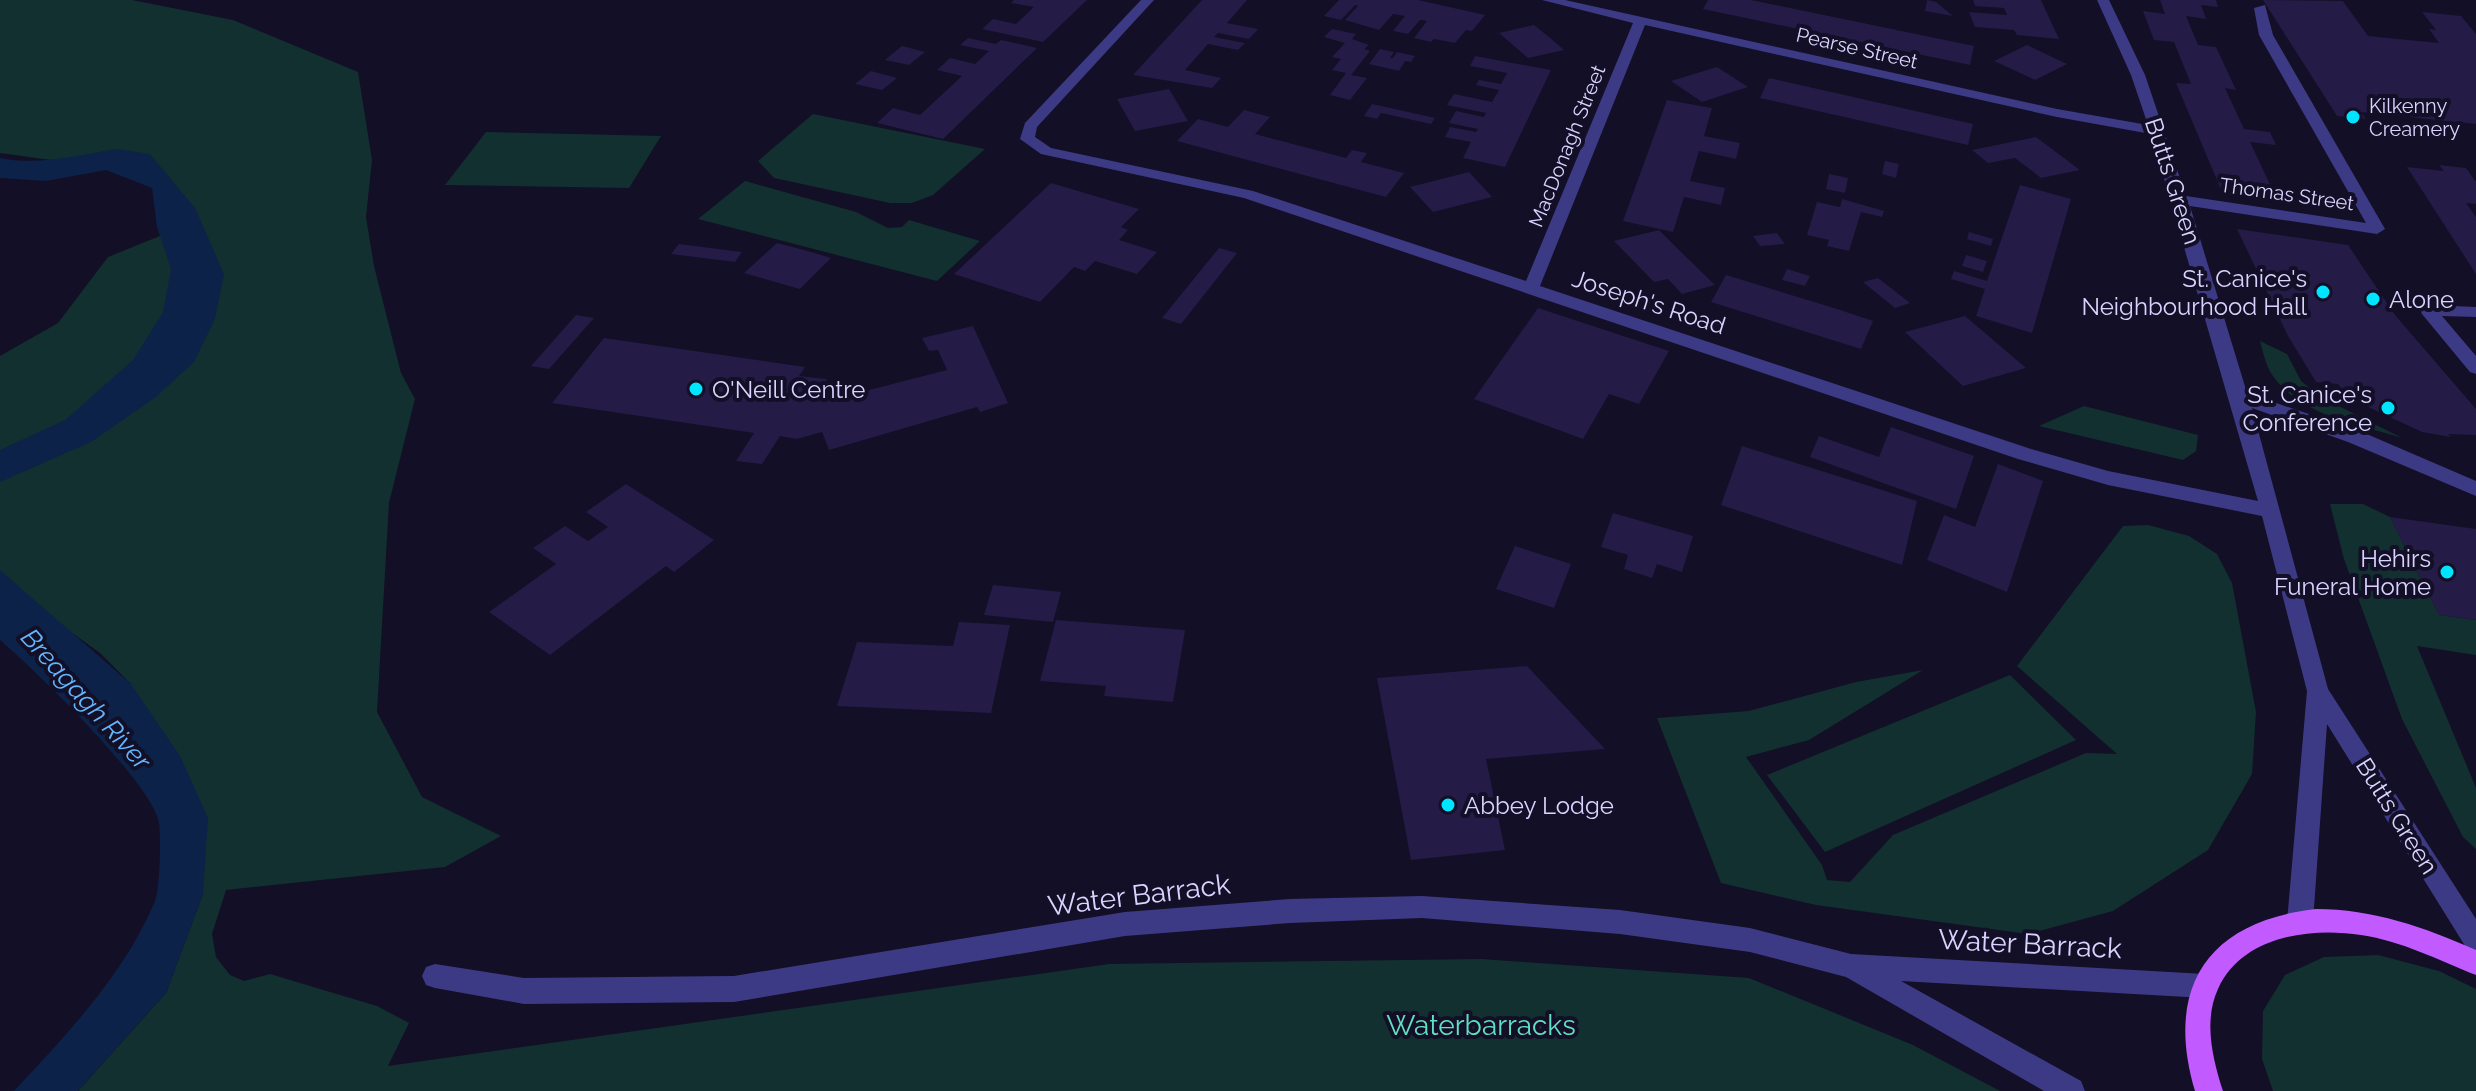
<svg xmlns="http://www.w3.org/2000/svg" width="2476" height="1091" viewBox="0 0 2476 1091" font-family="Raleway,sans-serif">
  <style>
    .green { fill: #12302f }
    .water { fill: #0c2248 }
    .building { fill: #241b47 }
    .lines { fill: none; stroke-linecap: round; stroke-linejoin: round }
    .minor { fill: #3d3a85; fill-rule: evenodd }
    .major { fill: #c25bff; fill-rule: evenodd }
    .poi-dot { fill: #00e5ff; stroke: #130f26; stroke-width: 3 }
    .labels { text-anchor: middle; dominant-baseline: central; stroke-width: 8; stroke-linejoin: round; paint-order: stroke }
    .far-street-label { font-size: 20px; fill: #d9d4ff; stroke: #130f26 }
    .far-poi-label { font-size: 20px; fill: #d9d4ff; stroke: #130f26; text-anchor: start }
    .street-label { font-size: 24px; fill: #d9d4ff; stroke: #130f26 }
    .poi-label { font-size: 24px; fill: #d9d4ff; stroke: #130f26; text-anchor: end }
    .water-label { font-size: 26px; font-style: italic; fill: #62b6ff; stroke: #130f26 }
    .near-street-label { font-size: 28px; fill: #d9d4ff; stroke: #130f26 }
    .near-park-label { font-size: 28px; fill: #5fe0c0; stroke: #130f26 }
  </style>
  <rect width="100%" height="100%" fill="#130f26"/>
  <!-- green -->
  <g class="green">
    <path d="M0,0H132L233,20L358,72L372,160L366,217L374,266L401,373L415,399L389,503L377,712L422,797L501,836L445,867L226,890L212,934L216,957L230,975L244,981L270,974L377,1006L409,1023L388,1066L1109,964L1482,959L1749,978L1913,1045L2000,1091H78L166,993L203,894L131,684L100,653L0,581V356L58,323L108,257L192,223L151,158L58,161L0,153Z"/>
    <path d="M813,114L985,149L933,195L912,203H890L774,178L758,161Z"/>
    <path d="M486,132L661,136L629,188L445,185Z"/>
    <path d="M745,181L856,212L888,228L902,227L909,220L980,241L937,281L698,219Z"/>
    <path d="M2260,341L2287,354L2301,381L2321,397L2402,438C2359,424 2301,416 2273,376C2266,367 2263,352 2260,341Z"/>
    <path d="M2084,406L2198,435L2196,451L2183,460L2039,426Z"/>
    <path d="M2330,504H2363L2390,517L2439,615L2476,620V655L2417,646L2476,788V849L2463,837L2402,719L2344,559Z"/>
    <path d="M2148,525L2189,536L2217,554L2232,583L2256,712L2252,774L2208,850L2113,911L2028,934L1816,905L1721,883L1657,718L1749,711L1856,682L1923,670L1809,740L1746,757L1822,865L1827,880L1850,882L1893,835L2086,753L2117,754L2017,666L2123,526Z"/>
    <path d="M2010,675L2076,740L1825,852L1767,775Z"/>
    <path d="M2378,955L2439,971L2476,989V1091H2273L2262,1059L2263,1011L2285,975L2324,957Z"/>
  </g>
  <!-- water -->
  <g class="water">
    <path d="M117,149L150,154L195,208L224,274L215,319L194,362L156,397L91,442L0,482V450L65,420L133,360L163,312L171,269L157,227L152,188L106,170L46,181L0,178V158C39,166 78,155 117,149Z"/>
    <path d="M0,570L131,684L180,756L208,818L203,894L166,993L78,1091H14C67,1034 124,975 155,901C160,889 161,837 159,823C153,784 33,668 0,640Z"/>
  </g>
  <!-- building -->
  <g class="building">
    <path d="M1014,0H1087L1043,42L982,29L993,19L1016,24L1034,7L1011,3Z"/>
    <path d="M1202,0H1247L1227,23L1258,29L1249,39L1218,33L1214,37L1245,43L1238,50L1208,44L1185,70L1221,78L1212,88L1133,75Z"/>
    <path d="M1339,0H1418L1485,15L1472,31L1466,30L1455,43L1434,39L1431,42L1414,38L1427,21L1423,20H1420L1408,34L1393,31L1405,16L1393,14L1379,30L1345,20L1358,6L1355,5L1341,20L1324,16Z"/>
    <path d="M1708,0H1751L1974,46L1970,65L1703,9Z"/>
    <path d="M1927,0L1936,2L1953,16L1925,11Z"/>
    <path d="M1973,0H2041L2059,39L2017,35L2014,30L1975,27L1969,12L2007,15L2004,8L1975,6Z"/>
    <path d="M2160,0H2216L2218,7L2201,5L2206,19L2186,16L2198,45L2216,47L2236,90L2225,88L2244,129L2270,132L2276,145L2250,142L2277,199L2222,192L2176,83L2191,84L2174,42L2154,40L2143,11L2165,14Z"/>
    <path d="M2263,0L2343,1L2368,36L2439,43L2429,29L2436,30L2422,12L2461,16L2476,34V124L2361,112L2366,119L2337,116Z"/>
    <path d="M1534,25L1549,37L1564,50L1528,58L1499,33Z"/>
    <path d="M1332,29L1356,34L1352,39L1369,45L1364,49L1370,51L1351,75L1367,78L1350,100L1330,95L1346,73L1332,70L1341,59L1332,57L1345,43L1324,37Z"/>
    <path d="M968,38L996,44L1001,40L1037,48L943,139L877,123L893,108L920,115L962,76L937,70L950,58L975,64L989,51L960,45Z"/>
    <path d="M2027,45L2067,64L2035,80L1994,61Z"/>
    <path d="M902,46L925,52L909,65L885,60Z"/>
    <path d="M1380,49L1394,52L1390,58H1393L1397,52L1415,56L1411,62L1405,61L1399,71L1369,64Z"/>
    <path d="M1475,56L1551,70L1505,167L1463,158L1471,142L1445,137L1450,127L1476,132L1478,129L1449,123L1456,111L1484,117L1486,113L1447,105L1454,94L1492,102L1499,90L1476,85L1479,80L1501,84L1507,73L1470,66Z"/>
    <path d="M1717,67L1748,87L1702,102L1671,81Z"/>
    <path d="M871,71L897,78L882,90L855,84Z"/>
    <path d="M1769,78L1973,124L1968,145L1760,98Z"/>
    <path d="M1169,89L1188,121L1135,131L1117,99Z"/>
    <path d="M1667,100L1712,108L1704,136L1740,143L1736,159L1699,151L1690,181L1725,188L1721,205L1684,197L1673,232L1623,221Z"/>
    <path d="M1372,104L1395,109L1435,118L1431,124L1381,113L1377,119L1364,116Z"/>
    <path d="M1244,110L1270,117L1255,134L1346,158L1352,150L1367,153L1361,162L1404,173L1386,197L1177,141L1198,119L1228,127Z"/>
    <path d="M2036,137L2080,170L2041,178L2015,158L1988,163L1972,150Z"/>
    <path d="M1885,161L1899,164L1896,178L1882,174Z"/>
    <path d="M2439,165L2466,168L2476,182V204L2466,203L2476,217V274L2407,167L2444,171Z"/>
    <path d="M1469,172L1492,197L1433,212L1410,187Z"/>
    <path d="M1829,174L1848,178L1845,193L1826,189Z"/>
    <path d="M1051,183L1139,209L1121,227L1128,230L1119,240L1157,252L1137,274L1095,261L1085,271L1074,267L1040,302L954,274Z"/>
    <path d="M2020,185L2071,199L2032,333L1976,316L1985,289L1951,279L1954,271L1987,281Z"/>
    <path d="M1842,199L1884,211L1882,217L1861,212L1849,251L1827,246L1829,240L1807,235L1817,202L1840,207Z"/>
    <path d="M2237,229L2348,245L2395,315L2476,409V435L2448,434L2451,437L2422,432L2325,387L2341,389L2338,384L2316,382L2288,336Z"/>
    <path d="M1659,230L1684,255L1715,285L1682,294L1668,279L1654,282L1614,241Z"/>
    <path d="M1969,232L1993,239L1991,246L1967,239Z"/>
    <path d="M1777,233L1785,244L1760,246L1753,236Z"/>
    <path d="M777,243L804,250L831,258L800,289L744,273Z"/>
    <path d="M679,244L742,252L735,262L671,254Z"/>
    <path d="M1219,248L1237,253L1181,324L1162,318Z"/>
    <path d="M1966,255L1987,261L1983,272L1962,266Z"/>
    <path d="M1787,269L1810,276L1805,286L1782,280Z"/>
    <path d="M1726,275L1834,308L1873,321L1861,349L1711,302Z"/>
    <path d="M1878,278L1910,303L1895,308L1863,282Z"/>
    <path d="M1538,308L1669,351L1639,404L1609,394L1583,439L1474,399Z"/>
    <path d="M576,315L594,318L549,369L531,366Z"/>
    <path d="M1965,316L2026,368L1963,386L1905,332Z"/>
    <path d="M973,326L1008,403L980,412L977,407L829,450L822,432L797,439L780,436L762,464L736,461L754,433L552,403L604,338L805,367L799,376L826,379L834,399L947,370L938,350L929,351L922,338Z"/>
    <path d="M1891,427L1974,456L1956,509L1810,457L1819,436L1879,457Z"/>
    <path d="M1742,446L1917,501L1902,565L1721,505Z"/>
    <path d="M1998,464L2043,481L2007,592L1927,560L1944,515L1975,527Z"/>
    <path d="M626,484L714,540L674,572L666,566L550,655L489,612L556,564L533,548L565,526L588,541L608,527L586,512Z"/>
    <path d="M1613,513L1693,536L1682,572L1657,564L1652,578L1624,569L1628,555L1601,547Z"/>
    <path d="M2390,517L2476,529V620L2439,615Z"/>
    <path d="M1515,546L1571,564L1554,608L1496,589Z"/>
    <path d="M993,585L1061,592L1053,622L984,615Z"/>
    <path d="M1056,620L1185,630L1173,702L1104,696L1106,686L1040,681Z"/>
    <path d="M959,622L1010,625L991,713L837,706L857,642L953,646Z"/>
    <path d="M1527,666L1605,749L1486,759L1505,850L1411,860L1377,678Z"/>
  </g>
  <g class="lines">
    <!-- minor -->
    <g class="minor">
      <path d="M1141,0H1154L1037,127L1035,137L1051,148L1253,191L1526,281L1633,23L1542,0H1565L2057,109L2148,125L2131,75L2097,0H2109L2145,75L2186,196L2366,223L2259,35L2254,8L2265,5L2273,35L2385,229L2377,234L2190,206L2247,393L2362,432L2476,481V496L2348,442L2252,408L2328,689L2476,919V953L2467,949L2327,724L2313,922L2309,930L2300,934L2291,930L2287,922L2307,691L2262,516L2108,485L2018,459L1244,198L1041,154L1020,139L1025,123ZM1645,25L2057,117L2151,134L2258,501L2108,471L2031,449L1540,286Z"/>
      <path d="M2428,305L2476,307V317L2442,316L2476,356V374L2470,372L2422,314L2420,310Z"/>
      <path d="M1422,896L1620,910L1750,928L1851,954L2205,974L2214,977L2218,986L2214,995L2205,998L1901,981L2081,1081L2085,1091H2044L1846,977L1750,952L1620,934L1422,918L1290,923L1125,936L734,1002L524,1004L435,988L426,985L422,976L426,967L435,964L524,978L734,976L1125,912L1290,899Z"/>
    </g>
    <!-- major -->
    <path class="major" d="M2316,909C2373,909 2424,927 2476,950V975C2438,960 2402,941 2361,935C2310,927 2242,936 2218,989C2203,1021 2213,1060 2223,1091H2195C2164,987 2208,921 2316,909Z"/>
  </g>
  <!-- markers -->
  <g class="poi-dot">
    <circle cx="2353" cy="117" r="8"/>
    <circle cx="2323" cy="292" r="8"/>
    <circle cx="2373" cy="299" r="8"/>
    <circle cx="696" cy="389" r="8"/>
    <circle cx="2388" cy="408" r="8"/>
    <circle cx="2447" cy="572" r="8"/>
    <circle cx="1448" cy="805" r="8"/>
  </g>
  <g class="labels">
    <!-- far-street labels -->
    <g class="far-street-label">
      <text transform="translate(1857 48) rotate(13)">Pearse Street</text>
      <text transform="translate(1567 146) rotate(-68)">MacDonagh Street</text>
      <text transform="translate(2287 194) rotate(8)">Thomas Street</text>
    </g>
    <!-- far-poi labels -->
    <g class="far-poi-label">
      <text x="2369" y="106">Kilkenny<tspan x="2369" dy="23">Creamery</tspan></text>
    </g>
    <!-- street labels -->
    <g class="street-label">
      <text transform="translate(2173 181) rotate(72)">Butts Green</text>
      <text transform="translate(1649 302) rotate(18)">Joseph's Road</text>
      <text transform="translate(2397 816) rotate(58)">Butts Green</text>
    </g>
    <!-- poi labels -->
    <g class="poi-label">
      <text x="2307" y="278">St. Canice's<tspan x="2307" dy="28">Neighbourhood Hall</tspan></text>
      <text x="2389" y="299" text-anchor="start">Alone</text>
      <text x="712" y="389" text-anchor="start">O'Neill Centre</text>
      <text x="2372" y="394">St. Canice's<tspan x="2372" dy="28">Conference</tspan></text>
      <text x="2431" y="558">Hehirs<tspan x="2431" dy="28">Funeral Home</tspan></text>
      <text x="1464" y="805" text-anchor="start">Abbey Lodge</text>
    </g>
    <!-- water labels -->
    <g class="water-label">
      <text transform="translate(86 699) rotate(48)">Breagagh River</text>
    </g>
    <!-- near-street labels -->
    <g class="near-street-label">
      <text transform="translate(1139 895) rotate(-7)">Water Barrack</text>
      <text transform="translate(2030 944) rotate(3)">Water Barrack</text>
    </g>
    <!-- near-park labels -->
    <g class="near-park-label">
      <text x="1481" y="1025">Waterbarracks</text>
    </g>
  </g>
</svg>
